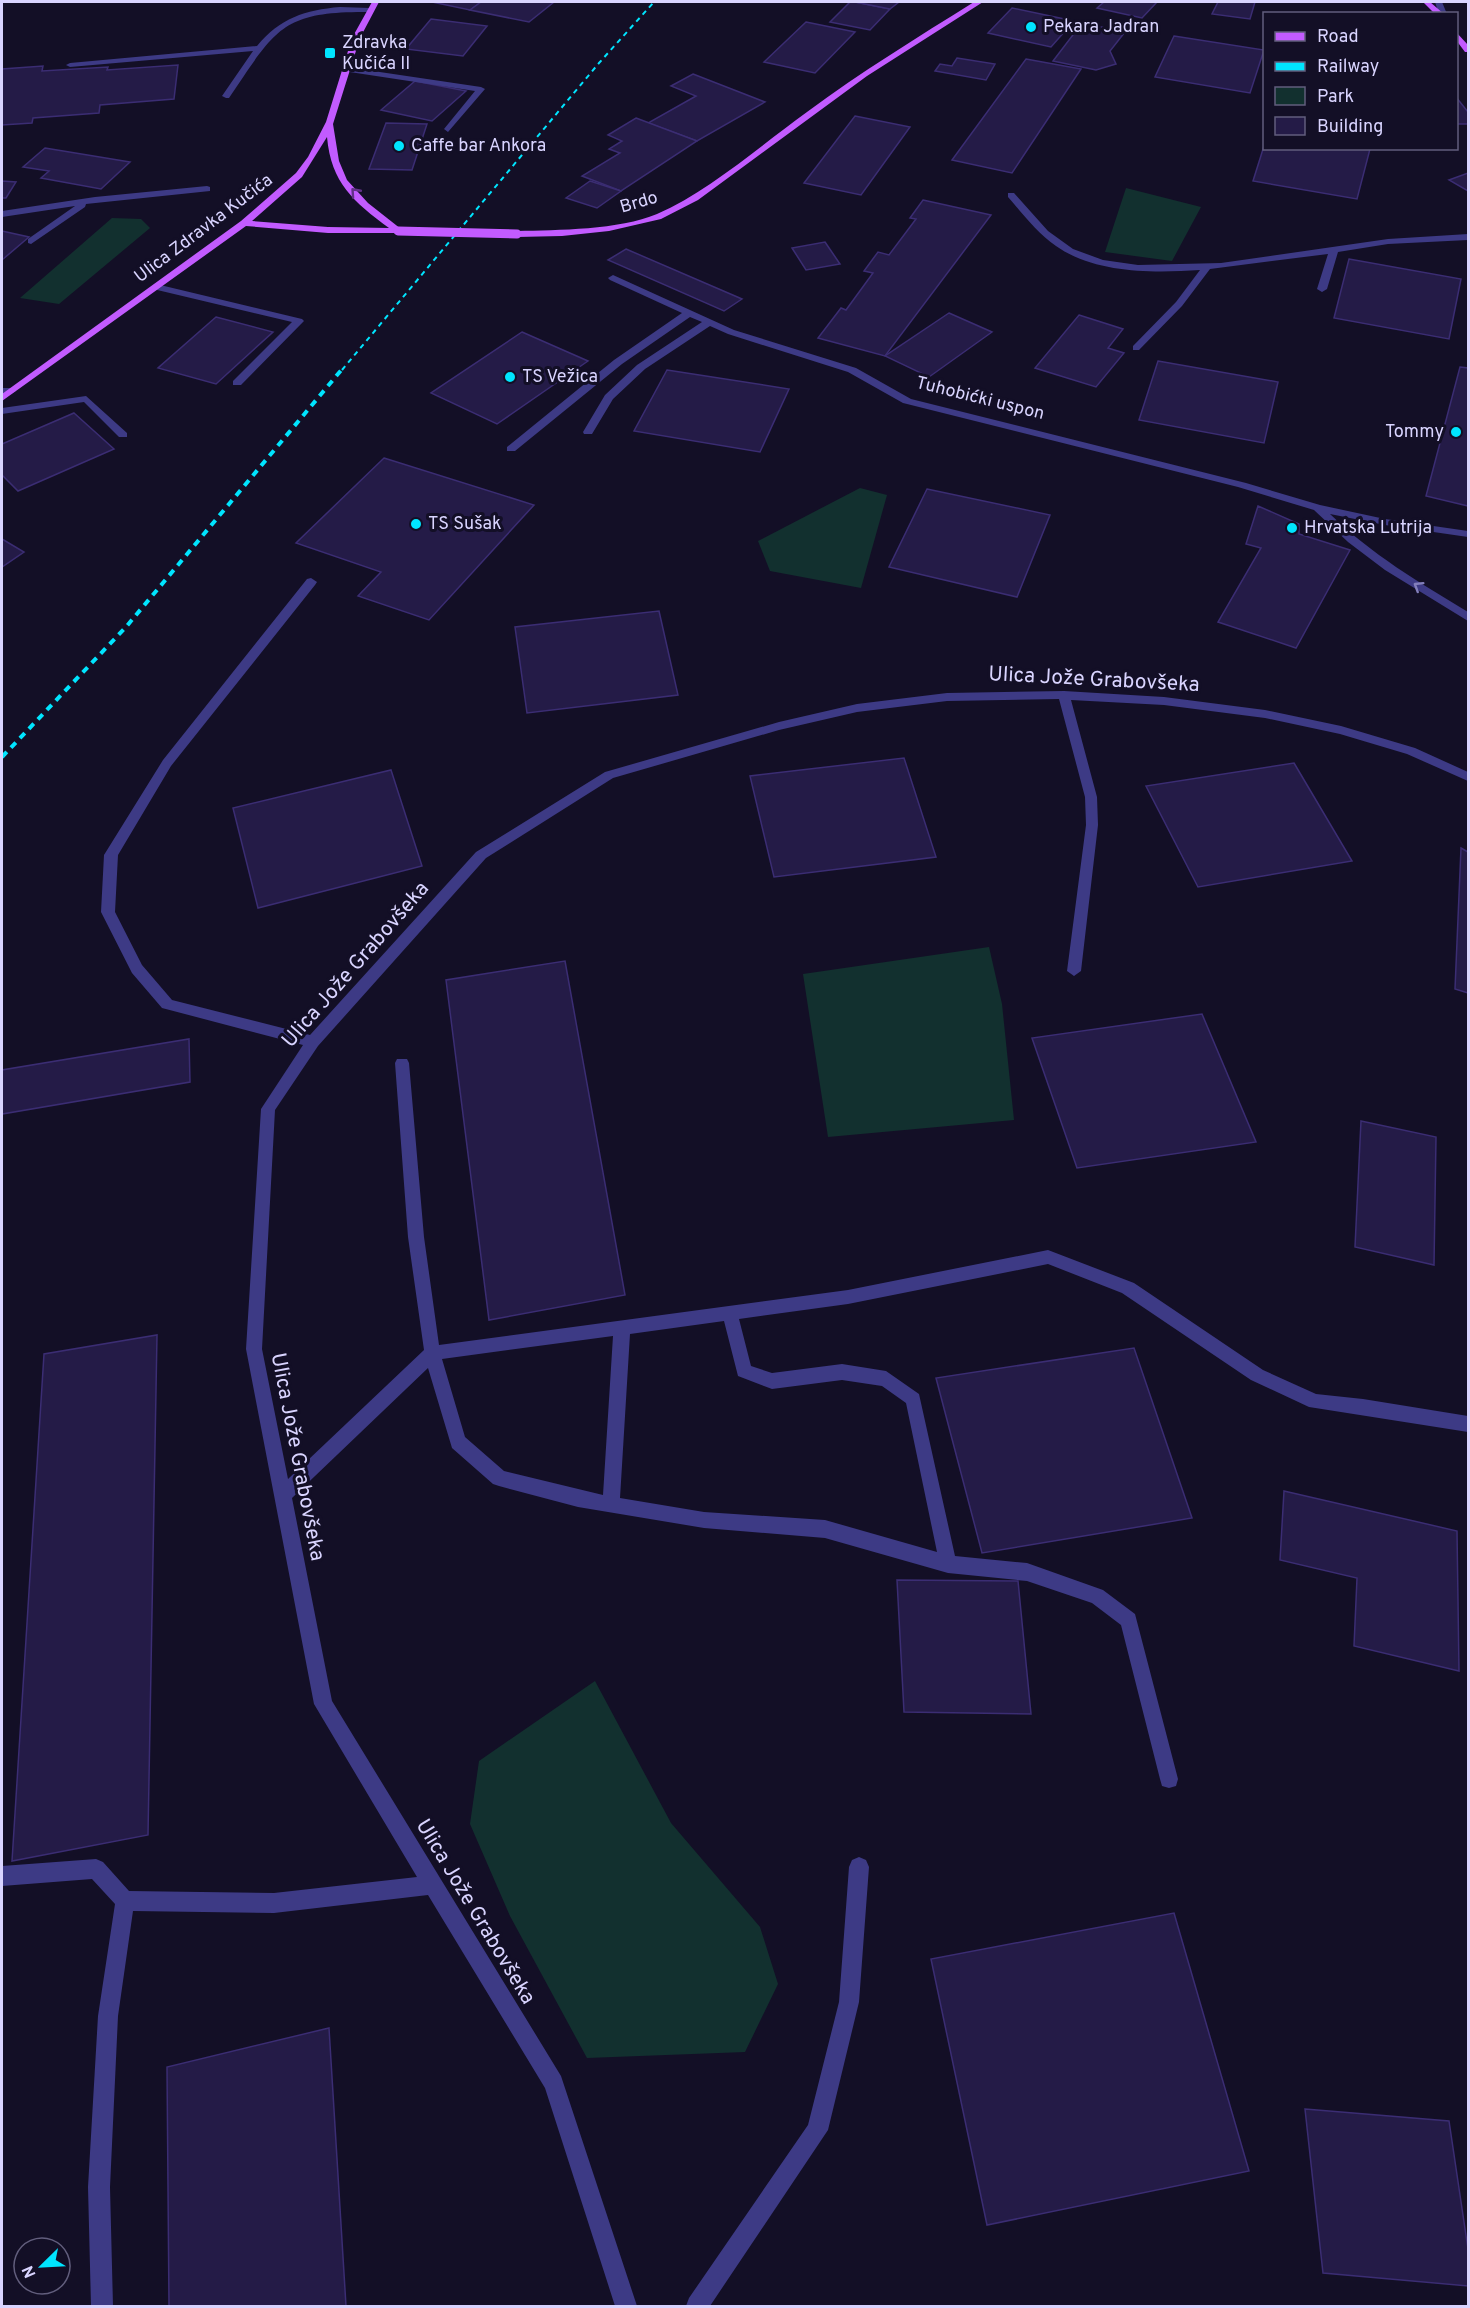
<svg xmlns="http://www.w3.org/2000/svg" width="1470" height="2308" viewBox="0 0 1470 2308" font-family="Overpass,sans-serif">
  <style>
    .green { fill: #12302f }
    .building { fill: #241b47; stroke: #3b2d73; stroke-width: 1.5 }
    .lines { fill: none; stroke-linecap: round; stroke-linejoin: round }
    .minor { fill: #3d3a85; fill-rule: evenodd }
    .major { fill: #c25bff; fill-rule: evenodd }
    .rail-far1 { stroke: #00e5ff; stroke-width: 2; stroke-dasharray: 5 4.5; stroke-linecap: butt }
    .rail { stroke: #00e5ff; stroke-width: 4; stroke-dasharray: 7 6; stroke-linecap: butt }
    .major-bridge { stroke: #c25bff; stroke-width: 9 }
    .oneway { stroke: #623188 }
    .oneway2 { stroke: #837fbc }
    .poi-dot { fill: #00e5ff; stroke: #130f26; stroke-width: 2 }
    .labels { text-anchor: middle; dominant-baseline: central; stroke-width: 6; stroke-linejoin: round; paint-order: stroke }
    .far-poi-label { font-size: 18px; fill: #d9d4ff; stroke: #130f26; text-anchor: start }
    .far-street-label { font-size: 18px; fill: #d9d4ff; stroke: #130f26 }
    .street-label { font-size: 21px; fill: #d9d4ff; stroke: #130f26 }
  </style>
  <rect width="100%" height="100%" fill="#130f26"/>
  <!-- green -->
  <g class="green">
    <path d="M1126,188L1201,207L1172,261L1105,252Z"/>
    <path d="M112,218L141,219L150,228L59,304L20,298Z"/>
    <path d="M860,488L887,495L861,588L770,571L758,541Z"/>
    <path d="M989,947L1002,1004L1014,1120L828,1137L803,974Z"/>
    <path d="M595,1681L671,1823L760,1927L778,1984L745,2052L587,2058L510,1916L470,1824L479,1761Z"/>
  </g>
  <!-- building -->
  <g class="building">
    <path d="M432,2H481L470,10Z"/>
    <path d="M481,2H554L529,22L470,10Z"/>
    <path d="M850,2H855L890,9L870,30L830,22Z"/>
    <path d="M855,2H899L890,9Z"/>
    <path d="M1104,2H1157L1142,18L1097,8Z"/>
    <path d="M1218,2H1255L1250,19L1212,14Z"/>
    <path d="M1012,8L1074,21L1051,47L988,33Z"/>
    <path d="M431,19L487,26L463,56L406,49Z"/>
    <path d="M806,22L855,32L815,73L764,62Z"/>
    <path d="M1082,23L1125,32L1110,51L1116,64L1096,70L1053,61Z"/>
    <path d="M1174,36L1264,50L1250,93L1155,77Z"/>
    <path d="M957,58L995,64L986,80L935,71L940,64L952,66Z"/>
    <path d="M1026,59L1081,69L1012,173L952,160Z"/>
    <path d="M178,65L174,99L100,105L99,113L33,118L32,123L2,125V69L43,66L42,71L108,67L107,70Z"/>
    <path d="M693,74L765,102L697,141L648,123L696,96L671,86Z"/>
    <path d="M415,81L466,91L432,121L381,110Z"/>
    <path d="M1456,97L1468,112V124H1456Z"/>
    <path d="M855,116L910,127L861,195L804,183Z"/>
    <path d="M636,118L697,141L621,191L582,176L620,153L609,149L622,141L608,135Z"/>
    <path d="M386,123L427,124L412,170L369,169Z"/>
    <path d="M1264,146V148L1370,149L1357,199L1253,181Z"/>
    <path d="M45,148L130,162L101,189L41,178L49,171L23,167Z"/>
    <path d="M1468,173V191L1449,180Z"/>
    <path d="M2,181L16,182L6,198H2Z"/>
    <path d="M590,181L621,191L597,208L566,198Z"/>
    <path d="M923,200L991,215L885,356L818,338L841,308L846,310L873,273L864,271L878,252L889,255L916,219L910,218Z"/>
    <path d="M2,231L29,237L2,260Z"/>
    <path d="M825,242L840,264L806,270L792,248Z"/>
    <path d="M626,249L742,299L724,311L608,260Z"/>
    <path d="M1349,259L1461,279L1449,339L1334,318Z"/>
    <path d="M949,313L992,332L929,377L885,356Z"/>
    <path d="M1079,315L1123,329L1108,348L1124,353L1096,387L1035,368Z"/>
    <path d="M216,317L273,332L216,384L158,368Z"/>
    <path d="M522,332L588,361L497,424L431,393Z"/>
    <path d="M1158,361L1278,382L1264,443L1139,420Z"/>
    <path d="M1460,367L1468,368V506L1426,496Z"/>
    <path d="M667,370L789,389L760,452L634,431Z"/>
    <path d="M74,413L114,449L18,491L2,475V444Z"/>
    <path d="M384,458L534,505L429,620L358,596L381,572L296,543Z"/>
    <path d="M927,489L1050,515L1017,597L889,567Z"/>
    <path d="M1258,506L1299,524V534L1350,550L1296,648L1218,622L1261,548L1246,544Z"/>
    <path d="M2,539L24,552L2,567Z"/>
    <path d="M659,611L678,695L527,713L515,627Z"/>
    <path d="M904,758L936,857L774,877L750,776Z"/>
    <path d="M1294,763L1352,861L1198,887L1146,786Z"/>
    <path d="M391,770L422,866L258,908L233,808Z"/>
    <path d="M1461,848L1468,852V993L1455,989Z"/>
    <path d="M565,961L625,1295L489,1320L446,980Z"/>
    <path d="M1202,1014L1256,1142L1077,1168L1032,1038Z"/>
    <path d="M189,1039L190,1082L2,1114V1070Z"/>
    <path d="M1361,1121L1436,1137L1434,1265L1355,1247Z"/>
    <path d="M157,1335L148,1835L12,1861L44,1354Z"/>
    <path d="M1134,1348L1192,1518L982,1553L936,1378Z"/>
    <path d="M1284,1491L1457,1531L1459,1671L1354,1646L1357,1578L1280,1560Z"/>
    <path d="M897,1580L1018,1581L1031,1714L904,1712Z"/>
    <path d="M1174,1913L1249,2171L987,2225L931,1959Z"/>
    <path d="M329,2028L346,2306H169L167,2067Z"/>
    <path d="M1305,2109L1449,2121L1468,2249V2286L1323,2273Z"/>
  </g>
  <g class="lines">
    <!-- minor -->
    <g class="minor">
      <path d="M1435,2H1442L1447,14H1439Z"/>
      <path d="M340,7L370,8L374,10L370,12C281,11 276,29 229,98H226L222,96L253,51L70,67L66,65L70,63L257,46C280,18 305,10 340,7Z"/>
      <path d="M346,67L481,87L485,89L448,132L444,129L475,91L343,71L342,69Z"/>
      <path d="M207,186L210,187V191L86,204L85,207L31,244L28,243V239L75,206L2,217V211L95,197Z"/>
      <path d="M1008,193H1014L1048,231L1073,249L1103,260L1138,265L1221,263L1388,239L1468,234V240L1388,244L1338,252L1327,289L1322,292L1317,289L1328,254L1210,269L1182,306L1139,350H1133V346L1176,302L1200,270C1154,273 1096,274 1056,246C1037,233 1023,214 1008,197Z"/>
      <path d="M613,275L734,330L856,368L911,399L1246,483L1320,505L1385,519L1468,531V537L1385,525L1330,514C1371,554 1420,583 1468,612V621L1385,570L1348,542L1314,510L1238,487L903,403L848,372L728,334L710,326L645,369L613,399L592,434H584L583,432L605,395L637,365L702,322L690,317L622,364L515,451H507V447L614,360L682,313L610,280L608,278Z"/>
      <path d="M156,284L302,319L304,321L241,385H233V381L292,322L153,289L151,287Z"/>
      <path d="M2,388H11L16,391L11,394H2Z"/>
      <path d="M86,396L127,433V437H119L84,402L2,414V408Z"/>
      <path d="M311,578L317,582L315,585L171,766L118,855L115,912L142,965L172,1000L310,1035L476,852L605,772L779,722L857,704L947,693L1064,691L1164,697L1265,710L1341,726L1415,748L1468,772V781L1407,754L1340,734L1265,718L1164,705L1071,700L1097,797L1098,825L1081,971L1074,976L1067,971L1086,825L1085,797L1059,699L947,701L857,712L779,730L613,778L486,858L318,1046L275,1110L262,1349L288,1479L424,1350L408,1237L395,1063L397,1059H407L409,1063L424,1237L439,1345L848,1290L1048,1250L1134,1283L1263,1370L1316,1394L1363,1399L1468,1416V1432L1309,1407L1251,1380L1122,1293L1048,1264L848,1304L739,1319L751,1366L772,1373L842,1364L886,1371L919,1394L955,1556L1027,1563L1103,1590L1135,1614L1178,1779L1176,1786L1169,1788L1162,1786L1160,1779L1121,1625L1092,1603L1027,1581L948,1573L825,1538L704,1528L578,1507L499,1486L493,1484L452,1448L428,1368L292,1498L332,1701L561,2076L637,2306H615L545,2088L428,1895L274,1913L133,1911L118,2016L110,2187L113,2306H91L88,2187L98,2016L115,1904L92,1879L2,1886V1866L96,1859L103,1862L129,1891L274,1893L417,1877L314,1704L246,1349L261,1109L303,1045L162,1008L132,973L101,912L104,855L163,760L307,579ZM724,1321L738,1376L772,1389L842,1380L882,1386L906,1403L937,1552L825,1520L704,1512L620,1498L630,1334ZM613,1336L603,1495L504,1471L465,1437L442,1359Z"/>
      <path d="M859,1857L866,1860L869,1867L859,2002L828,2130L710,2306H686L689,2298L808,2125L839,2002L849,1867L852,1860Z"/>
    </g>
    <!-- major -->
    <g class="major">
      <path d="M372,2H379L360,38L333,124L339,161L347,180L368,203L401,229V233H328L246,226L2,401V394L241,221L296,173L308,157L326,122L352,38ZM327,137C331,183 354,202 389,228L328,227L252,221L302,177Z"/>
      <path d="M974,2H983L867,76L698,200L661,219L609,231L562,236L517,237L512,234L517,231C558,230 619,230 657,214C708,192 761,145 807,112C861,72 918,37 974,2Z"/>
      <path d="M1423,2H1430L1444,14H1435Z"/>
      <path d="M1456,32L1468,45V52H1465L1456,40Z"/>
    </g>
    <!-- rail-far1 -->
    <path class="rail-far1" d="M342,370L599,63L654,2"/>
    <!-- rail -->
    <path class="rail" d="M2,757L126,627L343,368"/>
    <!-- major-bridge -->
    <path class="major-bridge" d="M398,231L517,234"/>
  </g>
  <!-- one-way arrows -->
  <defs><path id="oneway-chevron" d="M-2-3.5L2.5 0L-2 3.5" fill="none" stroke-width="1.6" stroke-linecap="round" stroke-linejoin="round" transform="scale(1.5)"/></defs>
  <use class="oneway" href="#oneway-chevron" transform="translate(355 192) rotate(-132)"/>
  <use class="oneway2" href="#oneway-chevron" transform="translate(1418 586) rotate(-148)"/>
  <!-- markers -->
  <g class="poi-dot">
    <circle cx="1031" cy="27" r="6"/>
    <rect x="324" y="47" width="12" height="12" rx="3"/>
    <circle cx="399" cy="146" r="6"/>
    <circle cx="510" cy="377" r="6"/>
    <circle cx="1456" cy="432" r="6"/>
    <circle cx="416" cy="524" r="6"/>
    <circle cx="1292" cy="528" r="6"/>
  </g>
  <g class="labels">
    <!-- far-poi labels -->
    <g class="far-poi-label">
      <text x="1043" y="27">Pekara Jadran</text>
      <text x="342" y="43">Zdravka<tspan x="342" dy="21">Kučića II</tspan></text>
      <text x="411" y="146">Caffe bar Ankora</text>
      <text x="522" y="377">TS Vežica</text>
      <text x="1444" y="432" text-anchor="end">Tommy</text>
      <text x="428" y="524">TS Sušak</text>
      <text x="1304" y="528">Hrvatska Lutrija</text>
    </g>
    <!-- far-street labels -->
    <g class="far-street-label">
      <text transform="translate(639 203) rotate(-16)">Brdo</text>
      <text transform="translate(204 229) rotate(-37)">Ulica Zdravka Kučića</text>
      <text transform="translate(980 399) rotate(14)">Tuhobićki uspon</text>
    </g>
    <!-- street labels -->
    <g class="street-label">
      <text transform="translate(1094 680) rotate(3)">Ulica Jože Grabovšeka</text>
      <text transform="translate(356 965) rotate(-49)">Ulica Jože Grabovšeka</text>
      <text transform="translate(297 1457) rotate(79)">Ulica Jože Grabovšeka</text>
      <text transform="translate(475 1912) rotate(59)">Ulica Jože Grabovšeka</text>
    </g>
  </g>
  <!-- border -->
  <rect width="1470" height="2308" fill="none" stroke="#d9d4ff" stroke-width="6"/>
  <!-- legend -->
  <rect x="1263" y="12" width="195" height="138" fill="#130f26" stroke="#625e7d" stroke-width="1.5"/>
  <rect x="1275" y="32" width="30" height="9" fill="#c25bff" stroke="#625e7d" stroke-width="1.5"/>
  <text x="1317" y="42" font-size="18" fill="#d9d4ff">Road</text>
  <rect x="1275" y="62" width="30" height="9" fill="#00e5ff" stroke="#625e7d" stroke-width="1.5"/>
  <text x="1317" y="72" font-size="18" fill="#d9d4ff">Railway</text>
  <rect x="1275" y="87" width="30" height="18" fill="#12302f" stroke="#625e7d" stroke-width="1.5"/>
  <text x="1317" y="102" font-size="18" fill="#d9d4ff">Park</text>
  <rect x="1275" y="117" width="30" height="18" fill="#241b47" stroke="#625e7d" stroke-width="1.5"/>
  <text x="1317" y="132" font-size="18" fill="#d9d4ff">Building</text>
  <!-- north arrow -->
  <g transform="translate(42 2266) rotate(246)"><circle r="28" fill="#130f26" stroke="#625e7d" stroke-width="1.5"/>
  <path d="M0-4.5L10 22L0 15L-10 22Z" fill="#00e5ff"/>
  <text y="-9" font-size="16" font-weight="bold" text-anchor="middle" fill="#d9d4ff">N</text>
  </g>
</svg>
